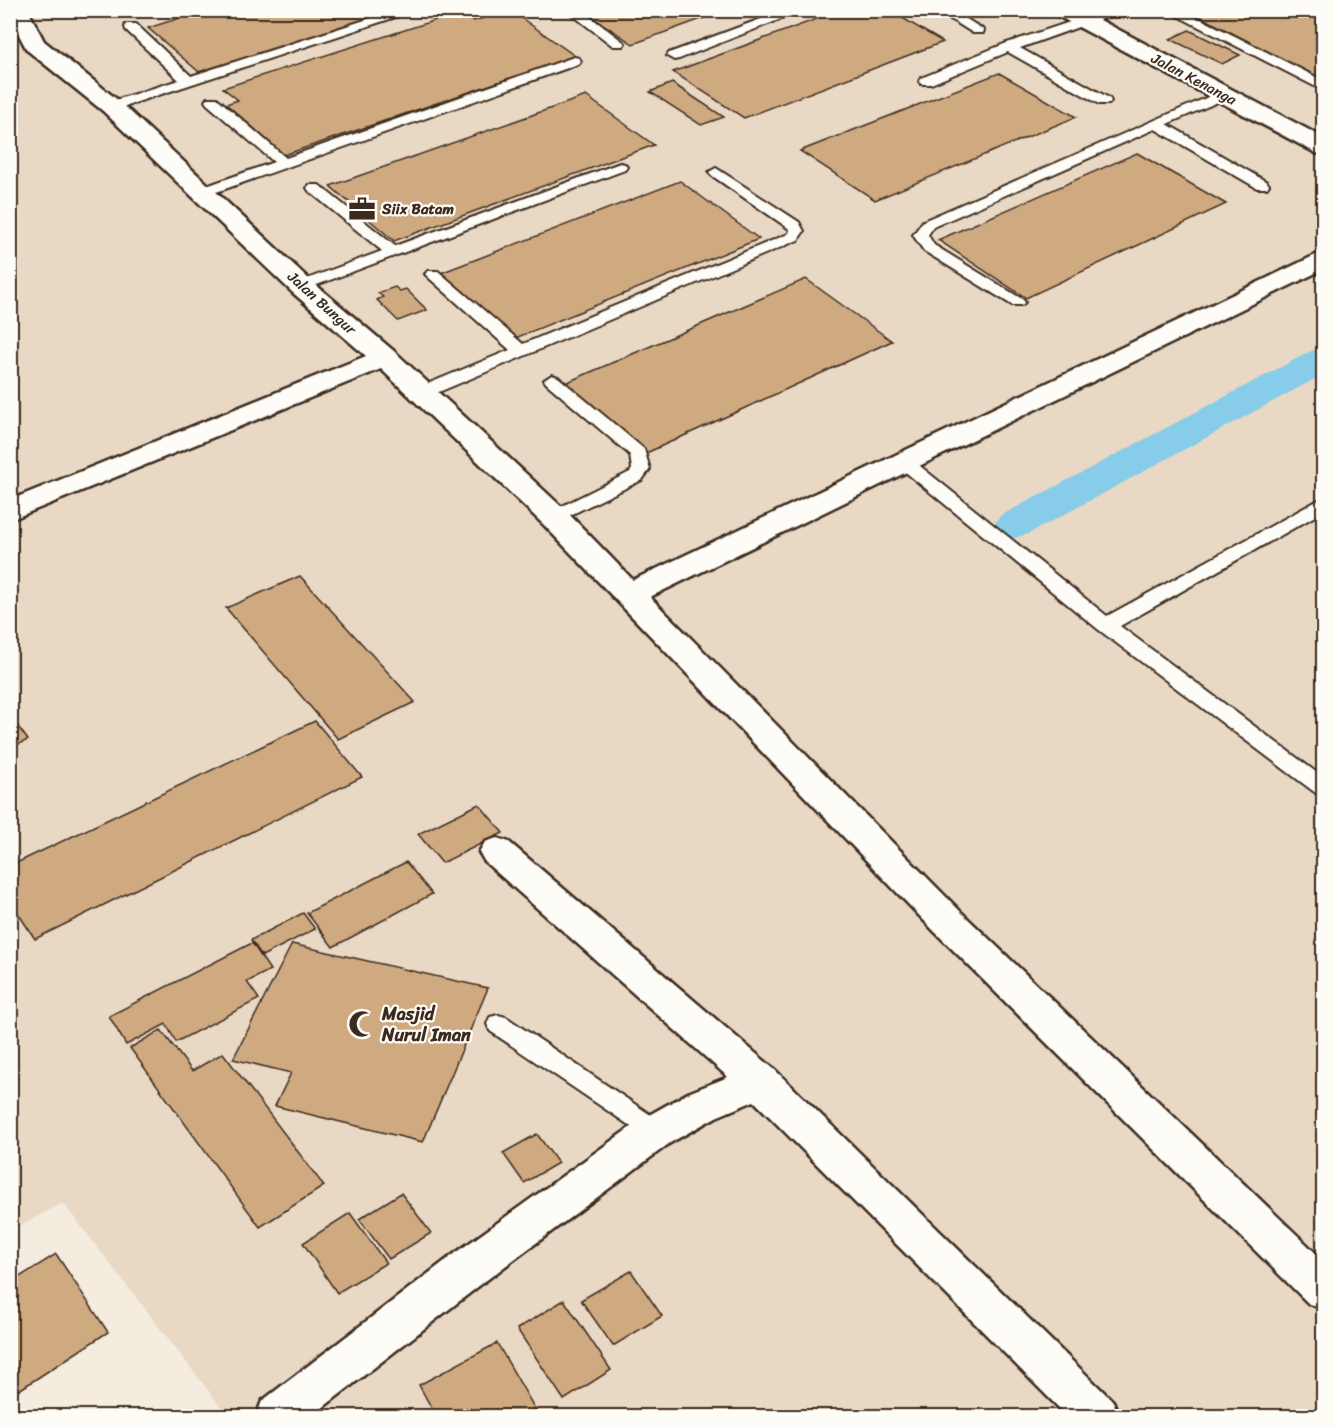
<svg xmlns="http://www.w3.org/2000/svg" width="1334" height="1427" viewBox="0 0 1334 1427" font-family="Sriracha,sans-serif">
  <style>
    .built { fill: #e9d8c3 }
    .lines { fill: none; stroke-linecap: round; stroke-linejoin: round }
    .canal { fill: #87cce8; fill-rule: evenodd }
    .building { fill: #cfaa81; stroke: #3b2a1e; stroke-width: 1.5 }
    .lane-casing { stroke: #3b2a1e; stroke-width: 4 }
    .street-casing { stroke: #3b2a1e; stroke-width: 5 }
    .lane { fill: #fdfcf7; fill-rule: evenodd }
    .street { fill: #fdfcf7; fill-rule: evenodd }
    .labels { text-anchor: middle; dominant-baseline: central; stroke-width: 4.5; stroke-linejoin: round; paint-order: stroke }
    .far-street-label { font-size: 15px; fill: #3b2a1e; stroke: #fdfcf7 }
    .far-poi-label { font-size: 15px; font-weight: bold; fill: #3b2a1e; stroke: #fdfcf7; text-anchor: start }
    .poi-label { font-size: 18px; font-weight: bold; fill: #3b2a1e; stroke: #fdfcf7; text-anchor: start }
  </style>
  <rect width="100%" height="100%" fill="#f4ecdf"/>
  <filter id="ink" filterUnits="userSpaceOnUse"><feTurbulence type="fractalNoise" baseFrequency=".0167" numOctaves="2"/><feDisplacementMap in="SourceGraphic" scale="12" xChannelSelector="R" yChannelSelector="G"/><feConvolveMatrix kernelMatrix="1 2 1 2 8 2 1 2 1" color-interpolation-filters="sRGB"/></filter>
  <g filter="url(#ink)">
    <!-- built -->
    <path class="built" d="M11,11H1323V1416H228L63,1203L11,1230Z"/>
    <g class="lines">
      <!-- canal -->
      <path class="canal" d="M1324,348V374L1028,534L1014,538L1000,534L994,525L1000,516L1311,351Z"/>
    </g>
    <!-- building -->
    <g class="building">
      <path d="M205,10H395L199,72L148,28Z"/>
      <path d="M510,10L575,56L284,155L226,104L238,100L223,88L461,12L474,21Z"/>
      <path d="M582,10H726L633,44Z"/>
      <path d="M841,10H889L943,42L744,118L673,72Z"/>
      <path d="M1187,10H1324V80Z"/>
      <path d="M1189,30L1240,55L1222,64L1170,39Z"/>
      <path d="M999,73L1076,117L875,200L800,151Z"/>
      <path d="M672,83L724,117L701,125L650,92Z"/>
      <path d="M586,96L654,145L394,241L330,186Z"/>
      <path d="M1137,153L1226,204L1026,298L938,240Z"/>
      <path d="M680,181L759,239L513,339L438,274Z"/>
      <path d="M806,279L892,341L644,454L563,384Z"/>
      <path d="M395,287L400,291L406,289L427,310L398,321L377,300L383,297L378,293Z"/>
      <path d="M300,576L415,702L338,739L226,608Z"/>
      <path d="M10,716L28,740L10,748Z"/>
      <path d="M315,721L362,777L35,939L10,901V866Z"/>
      <path d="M479,804L503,833L442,863L418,834Z"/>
      <path d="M406,862L432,894L333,947L307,913Z"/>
      <path d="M303,913L315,929L262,956L251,940Z"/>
      <path d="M252,943L270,970L247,982L259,999L176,1042L166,1024L126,1045L109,1016Z"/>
      <path d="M292,944L488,988L423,1142L275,1106L291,1073L233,1059Z"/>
      <path d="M161,1030L192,1071L223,1053L324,1186L260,1227L130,1048Z"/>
      <path d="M537,1134L558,1163L524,1183L503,1153Z"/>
      <path d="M401,1193L431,1233L389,1259L359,1219Z"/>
      <path d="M350,1213L386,1263L337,1293L303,1243Z"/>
      <path d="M56,1254L108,1332L10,1396V1283Z"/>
      <path d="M631,1271L662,1316L613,1346L581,1300Z"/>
      <path d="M564,1300L611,1370L564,1400L517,1329Z"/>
      <path d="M497,1343L539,1416H436L419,1385Z"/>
    </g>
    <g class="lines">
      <defs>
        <g id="lane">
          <path d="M396,10H417L116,109H106L104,106L106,103L179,80L126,30L125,27L126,24H136L191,76Z"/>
          <path d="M566,10H581L625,43L623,46H613Z"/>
          <path d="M785,10H804L679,59L674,60L667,56L669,53Z"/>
          <path d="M936,10H952L984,30L983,33H973Z"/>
          <path d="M1106,10H1126L1020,48L1109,98L1111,101L1109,104H1099L1008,52L931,84H921L919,81L921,78L1004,44Z"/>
          <path d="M1166,10H1183L1324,81V91Z"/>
          <path d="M574,57L579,58L581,61L579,64L208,195L203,196L196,192L198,189L274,162L207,104L205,101L207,98H217L286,158Z"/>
          <path d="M1222,91L1227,92L1229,95L1227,98L1167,124L1267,182L1269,185L1267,188H1257L1155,129L933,227L928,235L934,245L1022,299L1025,302L1022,305H1012L924,251L913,235L923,221Z"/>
          <path d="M620,163L625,164L627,167L625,170L306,289L301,291L293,286L296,283L382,251L309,191L307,188L309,185H319L395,246Z"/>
          <path d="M716,168L799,222L804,231L798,240L427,397H415L413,393L415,389L510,350L428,277L425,274L428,271H438L523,344L788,234L790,231L788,228L711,175L709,172Z"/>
          <path d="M552,375L558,377L644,449L650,469L642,480L554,523L548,521L545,517L548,513L630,472L632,469L630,455L546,383L544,380Z"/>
          <path d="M904,457L910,458L1107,616L1324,497V511L1120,626L1324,778V796L1317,794L1099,630L898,466L895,462L898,458Z"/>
          <path d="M498,1015L506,1017L664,1124L668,1131L664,1138L656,1141L648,1138L490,1031L487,1024L490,1017Z"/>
        </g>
        <g id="street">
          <path d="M10,10H28L44,41L119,101L310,280L395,352L565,510L633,580L1324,251V269L650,597L961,912L1324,1261V1309L1309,1304L935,932L543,524L381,369L10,520V500L366,356L292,292L103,111L27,50L10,18Z"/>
          <path d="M1054,10H1081L1324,138V155L1316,153L1056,15Z"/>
          <path d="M497,838L509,842L774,1069L1113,1401L1119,1416H1067L754,1101L716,1117L670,1143L484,1282L312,1416H256L262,1401L454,1254L642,1119L688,1093L728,1077L485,862L479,852L485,842Z"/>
        </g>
      </defs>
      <!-- lane casing -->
      <use href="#lane" class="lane-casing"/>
      <!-- street casing -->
      <use href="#street" class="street-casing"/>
      <!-- lane -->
      <use href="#lane" class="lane"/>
      <!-- street -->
      <use href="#street" class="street"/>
    </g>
  </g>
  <!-- icons -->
  <defs>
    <symbol id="office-bare" viewBox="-9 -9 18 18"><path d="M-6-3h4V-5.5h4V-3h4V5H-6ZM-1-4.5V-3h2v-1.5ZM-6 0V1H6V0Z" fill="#3b2a1e" stroke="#fdfcf7" stroke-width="2.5" paint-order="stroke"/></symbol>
    <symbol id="mosque-bare" viewBox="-9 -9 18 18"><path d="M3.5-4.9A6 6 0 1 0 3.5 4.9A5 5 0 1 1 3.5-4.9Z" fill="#3b2a1e" stroke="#fdfcf7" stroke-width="2.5" paint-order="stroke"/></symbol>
  </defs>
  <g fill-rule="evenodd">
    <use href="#office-bare" x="343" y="190" width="38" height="38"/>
    <use href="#mosque-bare" x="343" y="1005" width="38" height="38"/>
  </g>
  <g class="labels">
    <!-- far-street labels -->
    <g class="far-street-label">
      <text transform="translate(1194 79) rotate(28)">Jalan Kenanga</text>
      <text transform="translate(322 303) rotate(42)">Jalan Bungur</text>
    </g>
    <!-- far-poi labels -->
    <g class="far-poi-label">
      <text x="382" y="209">Siix Batam</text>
    </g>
    <!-- poi labels -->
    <g class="poi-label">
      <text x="382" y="1014">Masjid<tspan x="382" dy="21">Nurul Iman</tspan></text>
    </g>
  </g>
  <!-- margin -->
  <rect width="1334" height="1427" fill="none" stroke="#fdfcf7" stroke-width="36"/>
  <rect x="18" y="18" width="1298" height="1391" fill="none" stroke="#3b2a1e" stroke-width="2" filter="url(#ink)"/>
</svg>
